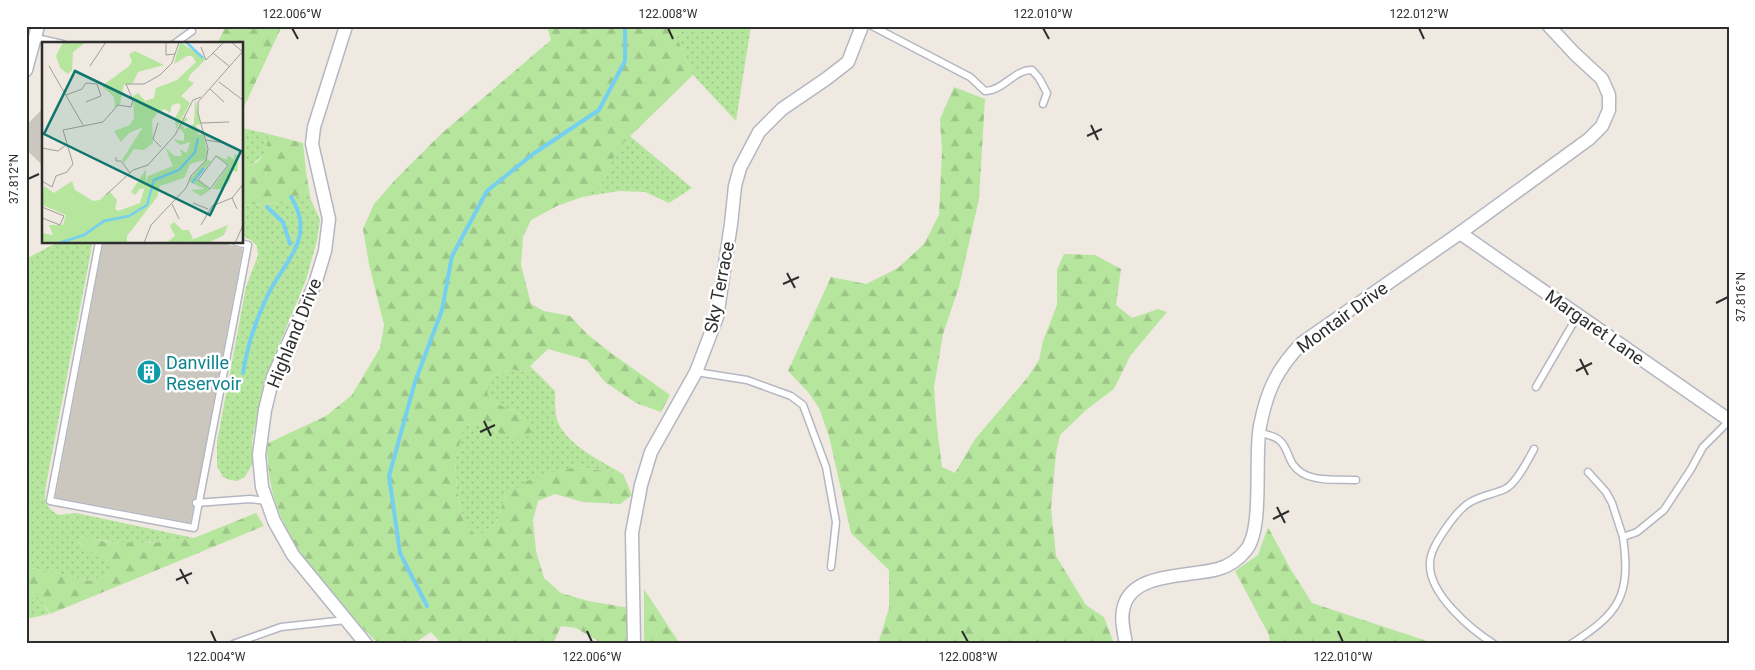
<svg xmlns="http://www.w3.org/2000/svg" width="1755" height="670" viewBox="0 0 1755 670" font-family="Roboto,sans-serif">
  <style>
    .grass { fill: url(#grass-dots) }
    .forest { fill: url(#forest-firs) }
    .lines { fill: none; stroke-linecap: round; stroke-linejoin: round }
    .stream { stroke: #75cff0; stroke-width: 4 }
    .building { fill: #cbc7bf; stroke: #cbc5ba }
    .lane-casing { stroke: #b4b7c1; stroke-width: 9 }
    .street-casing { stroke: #b4b7c1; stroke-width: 15 }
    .lane { stroke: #fff; stroke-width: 6 }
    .street { stroke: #fff; stroke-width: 12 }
    .ticks { fill: none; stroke: #2e2e2e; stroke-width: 2 }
    .labels { text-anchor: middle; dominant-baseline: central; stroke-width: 5; stroke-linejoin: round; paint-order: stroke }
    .street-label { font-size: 18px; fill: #2e2e2e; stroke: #fff }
    .culture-label { font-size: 18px; fill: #0d838f; stroke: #fff; text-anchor: start }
    .inset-river { fill: none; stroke: #75cff0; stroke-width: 2.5 }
    .inset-road { fill: none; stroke: #a29e99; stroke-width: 1 }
    .view { fill: #0f766e; fill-opacity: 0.15; stroke: #0f766e; stroke-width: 2.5 }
    .inset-edge { fill: none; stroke: #2e2e2e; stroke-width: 2.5 }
    .neatline { fill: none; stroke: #2e2e2e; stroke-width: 2 }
    .ticks-label { font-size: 12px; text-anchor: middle; fill: #2e2e2e }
  </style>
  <defs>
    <pattern id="grass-dots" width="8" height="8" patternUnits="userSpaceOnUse" patternTransform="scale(1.25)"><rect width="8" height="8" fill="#b6e59e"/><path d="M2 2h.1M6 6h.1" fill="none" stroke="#9dc588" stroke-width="1.8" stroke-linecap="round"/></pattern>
    <pattern id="forest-firs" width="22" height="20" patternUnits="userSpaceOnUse" patternTransform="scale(1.25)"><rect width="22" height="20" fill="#b6e59e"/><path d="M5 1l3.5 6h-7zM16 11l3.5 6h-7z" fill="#9dc588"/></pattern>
  </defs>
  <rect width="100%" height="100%" fill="#efe9e1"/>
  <!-- grass -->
  <g class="grass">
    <path d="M672,26H751L736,121L693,75Z"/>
    <path d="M242,128L269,134L265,154L251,165L243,167Z"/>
    <path d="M630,136L692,188L669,203L645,192L619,191L582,197L600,186L618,147Z"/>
    <path d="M309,190L311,200L320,220L317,240L306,280L264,381L252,441L253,463L245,477L237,481L230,480L223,477L217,466V442L246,287L258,255L257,246L252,241L243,236V205L283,203Z"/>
    <path d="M56,243H92V246L46,485C44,502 44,505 58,515L76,513L194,538C156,543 119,547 81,536L78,542L90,551L109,562L110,574L89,581L67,575L26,567V259Z"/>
    <path d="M530,366L555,391C555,399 555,407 556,415C560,442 601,461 623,474L578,467L505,496L497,521L478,537L464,524L457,490L455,461L464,425L483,423L499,433L520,415L488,399L487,379L511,369L524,372Z"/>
    <path d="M26,592L41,599L49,614L26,619Z"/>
  </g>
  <!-- forest -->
  <g class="forest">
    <path d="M226,26H282L243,109L242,44H217Z"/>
    <path d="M547,26H672L693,75L619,147L600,187L582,197L557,206L531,220L523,237L521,265L531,304L544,311L570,316L588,335L611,353L670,395L661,412L636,403L605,382L587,360L548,349L524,372L511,369L487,379L488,399L520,415L532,432L515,439L499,433L483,423L465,425L455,461L457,490L464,524L478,537L497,521L505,496L527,481L552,472L578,467L623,474L632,495L620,504L583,502L555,494L538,501L533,520L536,551L544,578L561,593L588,601L630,608L631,644H603L576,628L561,626L553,644H442L431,632L413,644H379C336,602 284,546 271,486C268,472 268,458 266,444L326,416L352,395L380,348L384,325L369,264L363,229L374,204L396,179L440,135L551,40Z"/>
    <path d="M954,87L985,99L979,199L959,287L943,334L934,387L937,428L942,467L955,473L975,439L1028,377L1039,360L1043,341L1057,305V270L1064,254L1095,255L1121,269L1116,305L1132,318L1158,309L1167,312L1130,356L1114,389L1086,410L1060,435L1056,453L1051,508L1056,556L1086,605L1104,617L1114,644H878L889,608V570L851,533L829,436L819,408L808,392L788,371L831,277L866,284L898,268L924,244L939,215L942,151L940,119Z"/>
    <path d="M269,134L303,143L306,171L309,190L283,203L243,205V167C263,164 266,152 269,134Z"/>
    <path d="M256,513L264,526L50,614L41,599L26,592V567L67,575L89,581L110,574L108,562L90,551L78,542L81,536L106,542L150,543L194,538Z"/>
    <path d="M1268,527L1290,568L1312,603L1436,644H1270L1269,635L1235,571L1258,555Z"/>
    <path d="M644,589L680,644H644Z"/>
  </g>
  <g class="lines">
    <!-- stream -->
    <g class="stream">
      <path d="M267,207L283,222L290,244"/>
      <path d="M243,373C247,348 255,322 266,299C281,263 318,240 291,197"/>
      <path d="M427,606L400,553L389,476L415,382L442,310L452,256L487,191L533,154L599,110L625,61V26"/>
    </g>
  </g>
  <!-- building -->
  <g class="building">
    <path d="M44,108V166L26,149V126Z"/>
    <path d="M104,242H218L242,249L195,498L191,501L193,507L190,522L56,497Z"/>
  </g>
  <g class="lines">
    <defs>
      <g id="lane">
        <path d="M872,26L970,77L985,91C1003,91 1015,69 1032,70L1039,78L1047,93L1043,104"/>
        <path d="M36,38L63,44"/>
        <path d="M174,44L192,31"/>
        <path d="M99,242L50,501L194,528L248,245L236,242"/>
        <path d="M696,372L747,380L791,396L803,405L826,467L836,522L831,567"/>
        <path d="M1536,387L1578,315"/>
        <path d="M1259,433C1296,438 1280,459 1302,473C1317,482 1340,479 1356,480"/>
        <path d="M1588,472L1606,492L1612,503L1623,537"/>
        <path d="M196,503L250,499L267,501"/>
        <path d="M233,644L281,627L346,620"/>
        <path d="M1494,644C1470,629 1428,593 1430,563C1430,552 1438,540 1444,531C1450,522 1457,512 1466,505C1477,496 1492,495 1505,489C1516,484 1528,460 1534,449"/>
        <path d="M1571,644C1620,613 1631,595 1623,537L1637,532L1664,510L1691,469L1703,447L1729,421"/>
      </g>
      <g id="street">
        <path d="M346,26L314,127L312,144L329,219L325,251L315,284L273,377L265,410L259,455L262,487L274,521L293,555L366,644"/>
        <path d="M26,70L38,26"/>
        <path d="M1460,233L1729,420"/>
        <path d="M634,644L632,533L641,485L651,452L696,372L717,317L731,224L735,186L740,168L759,132L782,109L826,79L848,62L862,26"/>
        <path d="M1126,644C1124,632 1120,618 1124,606C1133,572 1190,577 1218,569C1229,566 1239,559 1246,550C1264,529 1254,456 1260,426C1267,390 1277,369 1302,343L1460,233L1589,139L1602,126L1609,110V95L1602,79L1574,53L1549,26"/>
      </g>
    </defs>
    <!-- lane casing -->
    <use href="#lane" class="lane-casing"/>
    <!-- street casing -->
    <use href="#street" class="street-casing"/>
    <!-- lane -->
    <use href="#lane" class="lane"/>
    <!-- street -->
    <use href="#street" class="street"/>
  </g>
  <!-- ticks -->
  <path class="ticks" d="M292,28L298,39M668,28L673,39M1043,28L1049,39M1419,28L1424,39M1091,125L1098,140M1087,136L1102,129M28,179L39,174M787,273L795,288M783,284L799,277M1716,303L1728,297M1580,359L1588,375M1576,371L1592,363M484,421L491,436M480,432L495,425M1277,507L1285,523M1273,519L1289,511M180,569L188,584M176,580L192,573M211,631L216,642M587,631L592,642M962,631L968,642M1338,631L1343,642"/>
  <!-- icons -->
  <defs>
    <symbol id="building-disc" viewBox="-11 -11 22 22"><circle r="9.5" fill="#0f9aa8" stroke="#fff"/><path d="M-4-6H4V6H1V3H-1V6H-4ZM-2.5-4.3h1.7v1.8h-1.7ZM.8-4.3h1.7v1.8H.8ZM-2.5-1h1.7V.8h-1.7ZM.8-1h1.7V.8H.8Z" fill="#fff"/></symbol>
  </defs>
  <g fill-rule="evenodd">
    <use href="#building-disc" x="135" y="358" width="28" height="28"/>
  </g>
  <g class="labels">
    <!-- street labels -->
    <g class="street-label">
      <text transform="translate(719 287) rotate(-79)">Sky Terrace</text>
      <text transform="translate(1342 317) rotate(-36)">Montair Drive</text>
      <text transform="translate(1595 327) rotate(35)">Margaret Lane</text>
      <text transform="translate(294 333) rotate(-68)">Highland Drive</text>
    </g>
    <!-- culture labels -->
    <g class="culture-label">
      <text x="166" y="362">Danville<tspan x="166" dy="21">Reservoir</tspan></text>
    </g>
  </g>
  <!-- overview -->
  <g transform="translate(42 42)">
    <rect width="201" height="201" fill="#efe9e1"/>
    <path d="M192,112L197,114L195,130L189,128L188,138L181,147H170L187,123L174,113L185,118L186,114L193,118ZM165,117L169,119L155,137L168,148L159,154L149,148L163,147L148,140V137ZM104,127V146L98,147L93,153L89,150ZM186,183L182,193L166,201H142Z" fill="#b6e59e"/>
    <path d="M21,0H44L31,10L30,28L26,32L18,26L14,14ZM138,0L164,17L148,33L146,38L152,41L139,54L148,61L134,87L133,76L139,65L137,61L130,63L128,71L123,67L116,70L110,78L111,101L102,108L92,107L82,121L80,118L101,85L87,91L79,100L72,89L88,83L92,76L91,54L96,51L103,59L112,56L114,46L135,38L154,20L150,14H145L132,22ZM93,9L122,23L96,30L91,41L82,43L78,62L73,65L72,55L60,44L86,25L90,20L87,12ZM153,57L159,82L154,83L156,93L161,92L165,110L163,118L148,122L142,136L118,144L115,155L85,194V201H0V191L11,193L7,183H21L24,173L0,163L2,144L12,151L30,139L33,148L51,159L58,158L67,149L75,158L73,167L76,169L98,161L106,134L131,124L123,105L132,114H140L138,107L144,111L146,108L148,100L138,103L131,97L142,99V91L137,86L143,74L146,78L140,82L143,87L152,82ZM132,180L140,188H147L151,197L142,201H124L133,194L128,184Z" fill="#b6e59e"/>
    <path class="inset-river" d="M144,0L161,16M150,141L162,126M17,201L42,193L62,179L87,174L105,163L112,138L137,128L153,110L156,96"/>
    <path class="inset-road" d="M124,0V13L133,12M189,0L201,10M159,5L164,18L182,0M171,11L188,25M7,24L41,83M48,24L64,0M177,40L202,59M168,47L182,60M24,53L40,47L44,41L55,42L59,54L44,60M116,81L111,97L119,105M159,81L187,80M164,98L182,101M0,106L16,109L24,103M174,114L186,123L168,147L156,138ZM74,115V119H79L88,131M0,139L10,145L14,134L25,130L31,122L21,88L61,80L76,63L89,65L91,58L84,42H102L118,33L130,21L137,0M64,153L91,128L106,123L133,93L151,58L159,55M151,161L166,167M130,162L137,177M0,165L22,174L18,183L0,176M195,167L190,156L202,141M159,183L170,164L190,156M102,201L109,183L144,146L149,134L164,118L166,107L156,71V60L202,8M193,201L202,181"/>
    <path class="view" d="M33,29L199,109L168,173L2,92Z"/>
    <rect width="201" height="201" class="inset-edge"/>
  </g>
  <!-- border -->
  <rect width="1755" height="670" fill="none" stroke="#ffffff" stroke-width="55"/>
  <rect x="28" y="28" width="1700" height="614" class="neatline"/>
  <g class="ticks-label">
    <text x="292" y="18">122.006°W</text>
    <text x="668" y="18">122.008°W</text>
    <text x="1043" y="18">122.010°W</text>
    <text x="1419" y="18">122.012°W</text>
    <text transform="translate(14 179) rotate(-90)" y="4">37.812°N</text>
    <text transform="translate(1741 297) rotate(-90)" y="4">37.816°N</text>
    <text x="216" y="661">122.004°W</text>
    <text x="592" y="661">122.006°W</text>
    <text x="968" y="661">122.008°W</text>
    <text x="1343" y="661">122.010°W</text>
  </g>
</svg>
